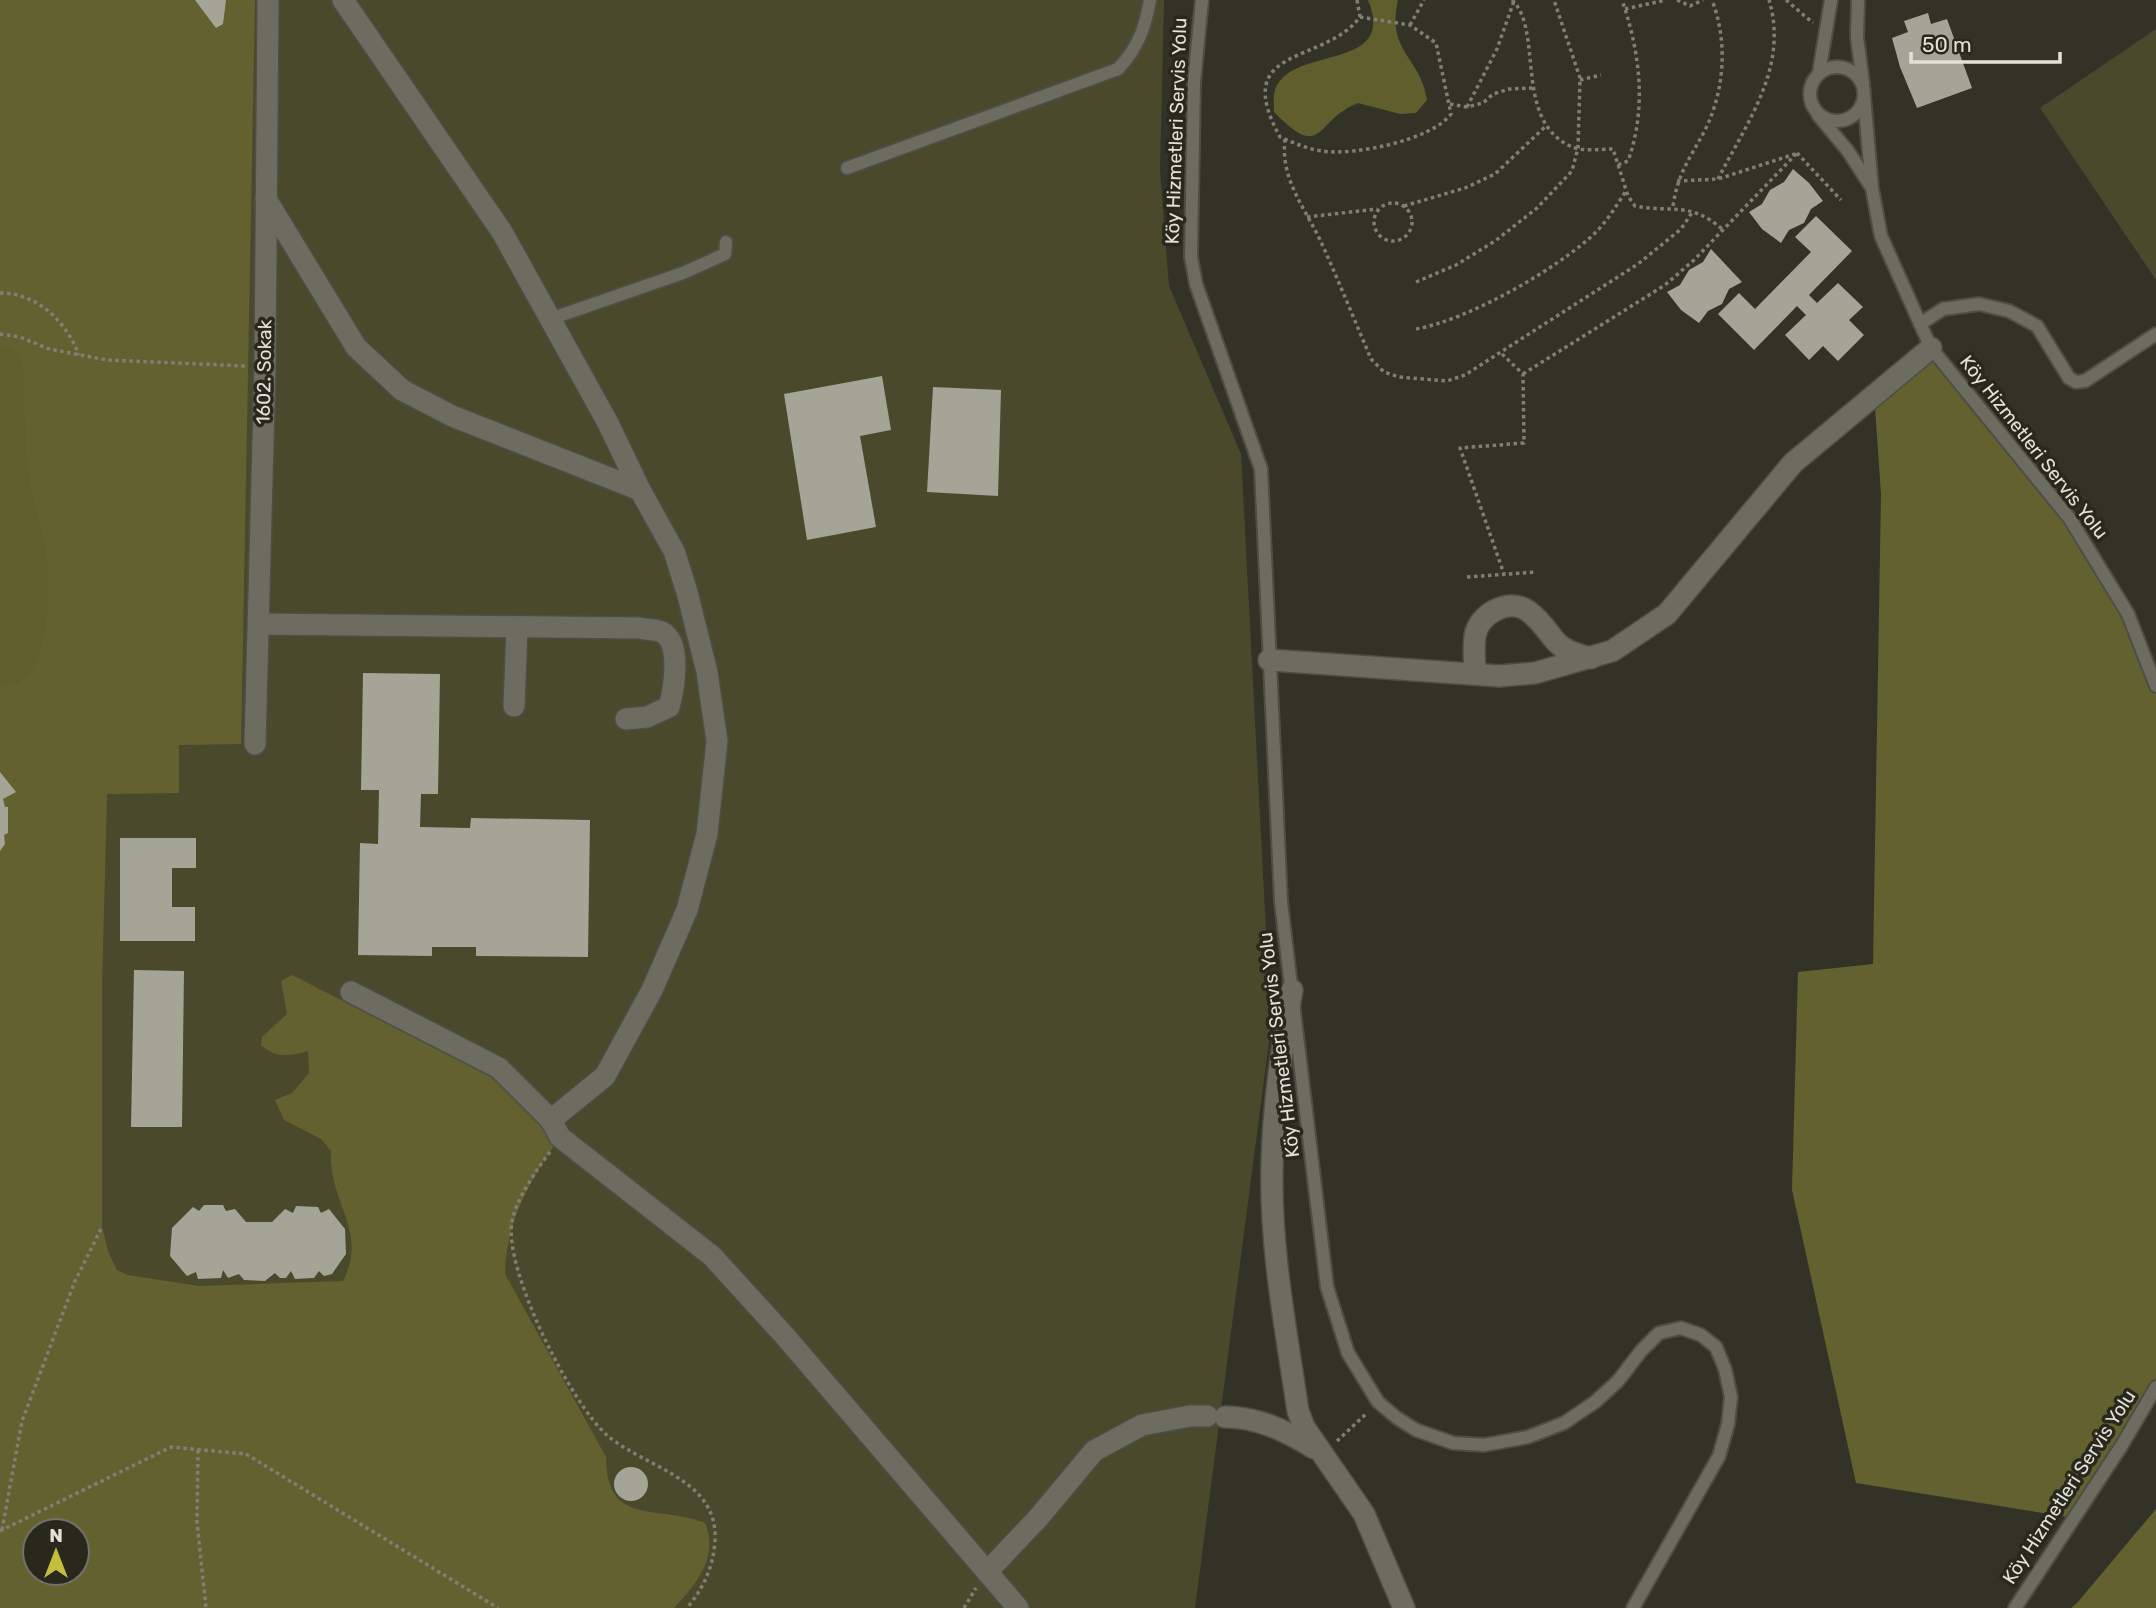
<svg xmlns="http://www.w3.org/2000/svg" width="2156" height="1608" viewBox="0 0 2156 1608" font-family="Rubik,sans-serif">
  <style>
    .green { fill: #4b492b; fill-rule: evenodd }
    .forest { fill: #646131; fill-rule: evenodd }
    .water { fill: #615e2e }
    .building { fill: #a4a497 }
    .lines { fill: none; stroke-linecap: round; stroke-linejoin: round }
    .lane-casing { stroke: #4e4e45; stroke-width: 16 }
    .street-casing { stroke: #4e4e45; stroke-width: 24 }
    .path { stroke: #7f7f75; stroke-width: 3.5; stroke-dasharray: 3.5 3.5; stroke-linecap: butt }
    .lane { stroke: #6c6c60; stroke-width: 12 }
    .street { stroke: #6c6c60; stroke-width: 21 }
    .labels { text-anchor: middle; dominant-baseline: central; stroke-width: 7; stroke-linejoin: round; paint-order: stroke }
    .street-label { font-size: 19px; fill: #e2e2db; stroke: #29281d }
  </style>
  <rect width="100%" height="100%" fill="#333227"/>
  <!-- green -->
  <g class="green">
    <path d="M0,0H1164L1160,170L1169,286L1241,454L1271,1026L1195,1608H0ZM35,1531H77V1573H35Z"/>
    <path d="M2156,29V280L2040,108Z"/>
  </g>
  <!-- forest -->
  <g class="forest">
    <path d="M0,0H255L241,744L179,745V793L107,794L102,986V1227L109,1254L117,1270L128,1275L199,1286L343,1281C369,1230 328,1203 331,1151L321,1139L284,1120L275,1100L292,1093L309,1073L308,1051C291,1056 276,1059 261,1045L262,1037L287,1014L281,981L292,975L495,1078L560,1137C530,1180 506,1221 505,1274L606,1457C606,1528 659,1504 705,1523C719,1556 697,1584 674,1608H0ZM35,1531H77V1573H35Z"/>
    <path d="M1931,348L2110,580L2156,686V1387L2074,1518L1856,1483L1792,1190L1798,972L1873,964L1881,494L1874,393Z"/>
    <path d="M2156,1509V1608H2071L2077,1603Z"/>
  </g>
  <!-- water -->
  <g class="water">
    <path d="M1368,0H1398C1386,52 1421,57 1427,100L1416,113L1400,114L1358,103C1314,120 1324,163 1274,112C1274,105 1273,96 1275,90C1291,44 1398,73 1368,0Z"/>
    <path d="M0,343L19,354L23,367C24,403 25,440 29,475C31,501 42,524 46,549C50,584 54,692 0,685Z"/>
  </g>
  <!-- building -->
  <g class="building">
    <path d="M195,0H226L223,24L216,28Z"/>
    <path d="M1928,13L1931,24L1947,19L1972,88L1917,108L1900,67L1892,38L1908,32L1904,21Z"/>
    <path d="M1793,169L1809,183L1823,201L1811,209L1804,223L1789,230L1781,243L1762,229L1749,212L1762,204L1770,190L1784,182Z"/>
    <path d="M1816,216L1852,251L1809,295L1817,303L1838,283L1863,307L1849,320L1864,335L1838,361L1823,346L1809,360L1785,335L1806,315L1797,306L1754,350L1718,314L1739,293L1755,309L1811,252L1795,237Z"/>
    <path d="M1711,249L1742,282L1729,289L1722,304L1708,311L1699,323L1681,310L1667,292L1680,285L1689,270L1703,262Z"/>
    <path d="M882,376L891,430L860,436L876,527L807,540L784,394Z"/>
    <path d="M933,387L1001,390L998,496L927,492Z"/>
    <path d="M363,673L440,674L438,794H421L420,827L470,828L471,818L590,820L588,957L476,956V947H432V956L358,955L360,843L378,844L379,790H361Z"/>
    <path d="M0,772L16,792L3,799L5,807H8V833L4,835L5,844L0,851Z"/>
    <path d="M120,838H196V868H172V907H195V941H120Z"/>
    <path d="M134,970L184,971L182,1127H131Z"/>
    <path d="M204,1205H223L226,1211L235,1209L246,1222H272L285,1209L293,1213L296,1206L318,1207L321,1213L329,1209L345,1229L346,1254L332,1274L324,1276L319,1271L314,1278L295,1279L291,1271L286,1278H280L275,1273L265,1281L244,1280L239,1274L228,1278L223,1270L221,1278L198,1279L196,1272L187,1276L170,1256L172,1228L193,1207L199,1211Z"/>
    <circle cx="631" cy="1484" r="17"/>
  </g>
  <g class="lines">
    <defs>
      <g id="lane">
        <path d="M1202,0L1194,82L1191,257L1196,284L1261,469L1281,902L1327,1287L1348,1353L1378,1402L1397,1418L1416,1430L1453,1443L1484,1445L1528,1437L1564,1423L1595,1402L1618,1381L1641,1351L1659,1333L1681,1328L1701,1335L1716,1347L1725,1369L1731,1397L1728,1424L1719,1456L1633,1608"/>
        <path d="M1858,0L1857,37L1863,83"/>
        <circle cx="1837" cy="94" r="27"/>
        <path d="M1819,73L1831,0"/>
        <path d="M1864,96L1872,188L1881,236L1931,348L2070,519L2128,614L2156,686"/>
        <path d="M1818,115L1848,151L1870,185"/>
        <path d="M847,168L1118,69C1138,48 1145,28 1150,0"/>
        <path d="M550,319L683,273L725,254L726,242"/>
        <path d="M1920,324L1943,309L1979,304L2009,311L2037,326L2069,378L2076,382L2085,381L2156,334"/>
        <path d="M2015,1608L2122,1445L2156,1387"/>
      </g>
      <g id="street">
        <path d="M343,0L502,232L608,423L640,490"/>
        <path d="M266,199L356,347L402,390L452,416L640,490L674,551L687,592L707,672L717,741L707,834L687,910L652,990L605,1076L551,1120L560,1137L712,1256L784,1335L1018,1608"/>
        <path d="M259,624L640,628C646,630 656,629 662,632C682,643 674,689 669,707L647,717L626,719"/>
        <path d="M1269,660L1499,676L1535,673L1612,651L1667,614L1793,463L1931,348"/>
        <path d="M1475,674C1475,662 1473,649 1475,636C1478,614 1509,597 1528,611C1558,634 1546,648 1591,658"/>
        <path d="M514,706L517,627"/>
        <path d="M255,744L265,366L268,0"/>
        <path d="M1292,990C1282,1048 1273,1106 1272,1166C1270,1248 1286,1330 1298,1411L1304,1427L1364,1514L1404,1608"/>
        <path d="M351,992L499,1068L551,1120"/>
        <path d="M1225,1417C1258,1417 1286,1431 1314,1448"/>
        <path d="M987,1572L1039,1517L1094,1451L1142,1425L1190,1416H1207"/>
      </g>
    </defs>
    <!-- lane casing -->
    <use href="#lane" class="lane-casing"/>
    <!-- street casing -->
    <use href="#street" class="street-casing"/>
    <!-- path -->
    <g class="path">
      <path d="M1357,0L1360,17C1323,66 1229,44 1280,137C1294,143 1307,149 1322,151C1354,156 1432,140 1451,114L1436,43L1410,25L1360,17"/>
      <path d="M1512,0C1544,30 1513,119 1570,146C1581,152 1600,149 1613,149L1628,196L1635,206C1671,213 1690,201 1722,229"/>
      <path d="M1677,0L1690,6L1703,0"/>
      <path d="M1786,0L1813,23"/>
      <path d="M1625,9L1666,0"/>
      <path d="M1410,25L1424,0"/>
      <path d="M1580,80L1601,75"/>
      <path d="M1450,104L1467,107L1483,103L1493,94L1509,89L1532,88"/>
      <path d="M1467,107L1497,49L1514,1"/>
      <path d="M1285,139C1280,180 1306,209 1322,244C1339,282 1355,321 1371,359L1384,372L1399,377L1447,381L1465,375L1638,264L1681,229L1693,211"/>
      <path d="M1797,153L1841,200"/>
      <path d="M1618,165L1628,161C1647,108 1640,52 1622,0"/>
      <path d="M1718,179C1747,122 1789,67 1769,0"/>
      <path d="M1677,181L1718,179L1795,154"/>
      <circle cx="1393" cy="222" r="19"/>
      <path d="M1404,206L1465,188L1495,174L1547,125"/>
      <path d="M1673,206C1678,173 1689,160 1704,132C1725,91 1728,42 1712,0"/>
      <path d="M1307,217L1377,209"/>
      <path d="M1416,282L1456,265L1495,241L1537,208L1572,171L1578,148L1580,78L1554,0"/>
      <path d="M0,293C37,293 66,321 79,355"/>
      <path d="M1416,329C1468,320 1555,270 1593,235C1606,223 1616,206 1626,191"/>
      <path d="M0,334L20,337L49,349L107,360L246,366"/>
      <path d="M1502,354L1523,374L1524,443L1460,448L1504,574"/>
      <path d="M1523,374L1665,285L1694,260L1797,153"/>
      <path d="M1467,577L1535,572"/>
      <path d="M550,1152C537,1169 515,1201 512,1222C503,1269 572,1406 608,1436C646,1468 719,1479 715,1541C713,1568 704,1587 687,1608"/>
      <path d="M1337,1441L1367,1413"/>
      <path d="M198,1450L197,1522L206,1608"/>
      <path d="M2,1530L22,1421L75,1281L102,1227"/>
      <path d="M0,1531L171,1447L246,1454L498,1608"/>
      <path d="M964,1608L976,1588"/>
    </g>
    <!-- lane -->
    <use href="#lane" class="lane"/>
    <!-- street -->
    <use href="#street" class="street"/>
  </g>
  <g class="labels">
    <!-- street labels -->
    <g class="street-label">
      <text transform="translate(1176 131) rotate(-88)">Köy Hizmetleri Servis Yolu</text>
      <text transform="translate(264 372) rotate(-89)">1602. Sokak</text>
      <text transform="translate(2034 447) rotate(52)">Köy Hizmetleri Servis Yolu</text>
      <text transform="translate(1279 1045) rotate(-97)">Köy Hizmetleri Servis Yolu</text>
      <text transform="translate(2069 1487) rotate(-57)">Köy Hizmetleri Servis Yolu</text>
    </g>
  </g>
  <!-- north arrow -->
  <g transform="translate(56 1552)"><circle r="33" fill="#29281d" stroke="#737269" stroke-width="2"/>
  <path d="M0-5L12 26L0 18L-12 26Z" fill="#c4bd3e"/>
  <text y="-10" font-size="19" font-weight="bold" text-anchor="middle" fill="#e2e2db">N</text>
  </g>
  <!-- scale -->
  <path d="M1911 52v10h149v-10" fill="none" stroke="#e2e2db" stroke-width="3.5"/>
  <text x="1922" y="52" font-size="21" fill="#e2e2db" stroke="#29281d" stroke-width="5" paint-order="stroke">50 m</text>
</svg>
